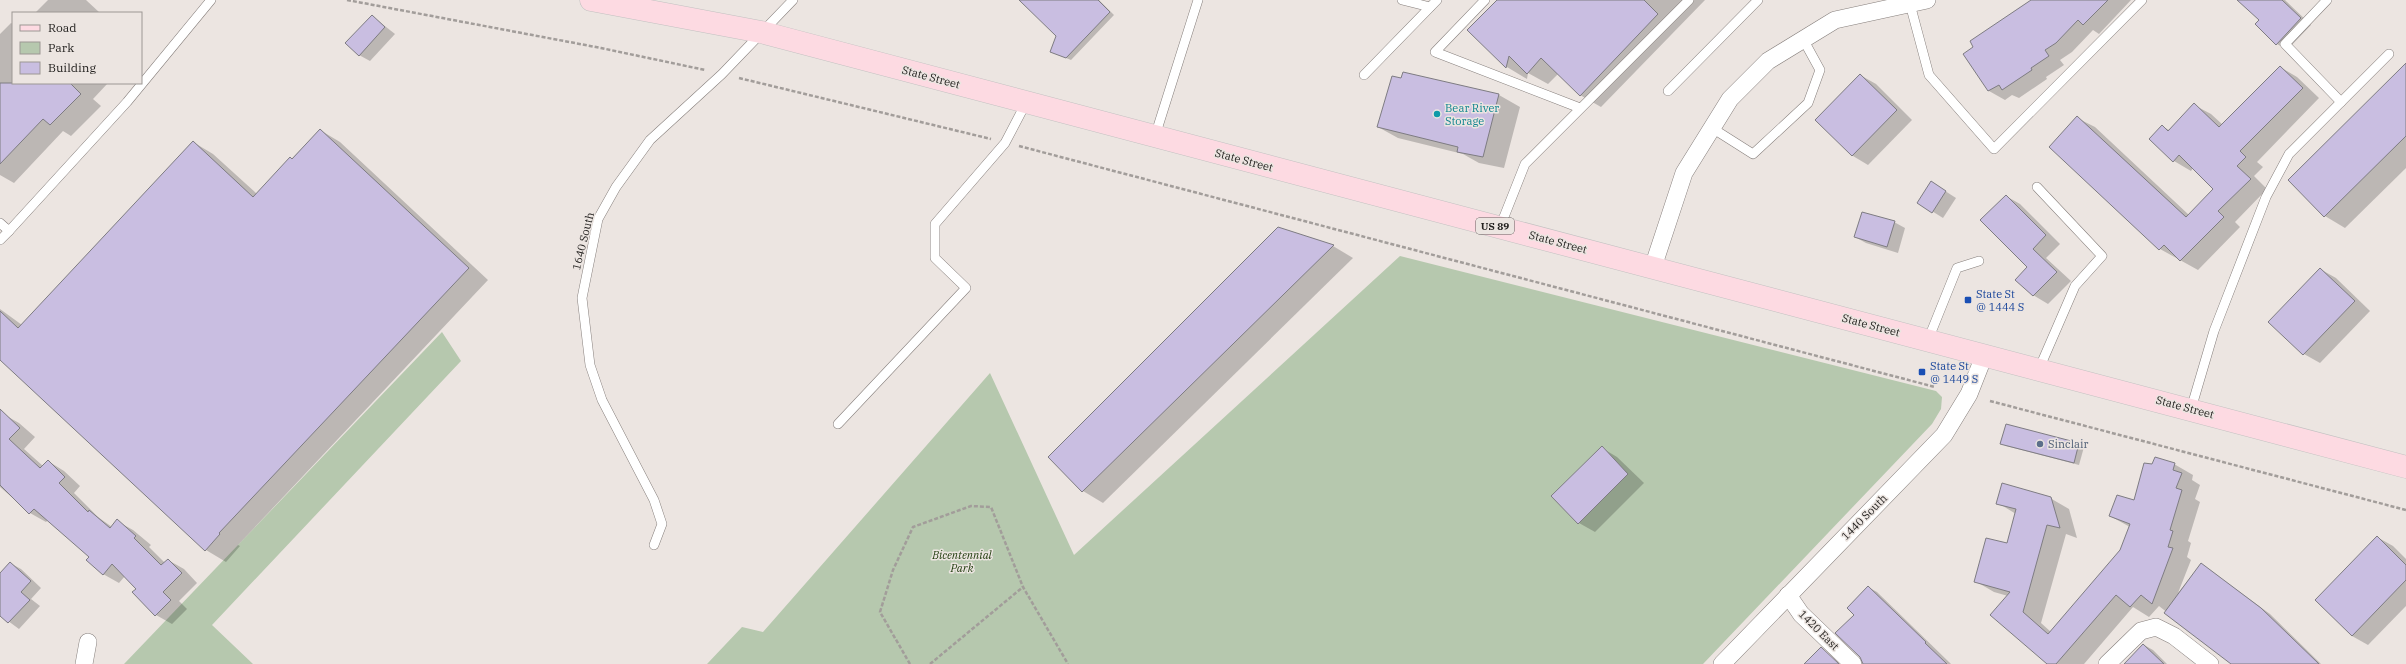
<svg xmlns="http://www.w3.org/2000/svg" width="2406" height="664" viewBox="0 0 2406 664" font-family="'IBM Plex Serif',serif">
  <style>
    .green { fill: #b6c8ae }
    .shadow { fill: #0003 }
    .building { fill: #c9bee1; stroke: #7e7c82 }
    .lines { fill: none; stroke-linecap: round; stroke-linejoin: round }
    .lane-casing { stroke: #867f7c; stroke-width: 10 }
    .street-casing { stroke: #867f7c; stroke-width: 18 }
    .primary-casing { stroke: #c2c1c1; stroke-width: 23 }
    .path { stroke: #a29d9a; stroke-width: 2.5; stroke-dasharray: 4 2; stroke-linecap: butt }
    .lane { stroke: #fff; stroke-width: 9 }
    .street { stroke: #fff; stroke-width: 17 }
    .primary { stroke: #fddae2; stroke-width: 22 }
    .culture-dot { fill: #0f9aa8; stroke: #ece5e1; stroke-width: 1.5 }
    .transit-dot { fill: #1a4fb4; stroke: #ece5e1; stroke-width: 1.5 }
    .service-dot { fill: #5c6f8a; stroke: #ece5e1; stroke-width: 1.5 }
    .labels { text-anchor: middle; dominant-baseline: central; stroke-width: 3; stroke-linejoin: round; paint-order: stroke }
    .shield { fill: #ece5e1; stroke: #605c5a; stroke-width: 1 }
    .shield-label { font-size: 10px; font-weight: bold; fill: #242220 }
    .street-label { font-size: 11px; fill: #242220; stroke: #ece5e1 }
    .culture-label { font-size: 11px; fill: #0d838f; stroke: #ece5e1; text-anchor: start }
    .transit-label { font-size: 11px; fill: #164399; stroke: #ece5e1; text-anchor: start }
    .service-label { font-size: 11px; fill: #4e5e75; stroke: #ece5e1; text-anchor: start }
    .park-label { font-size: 11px; font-style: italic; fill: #1e3a0b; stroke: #ece5e1 }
  </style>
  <rect width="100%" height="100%" fill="#ece5e1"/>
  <!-- green -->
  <g class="green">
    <path d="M1400,256L1936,391L1942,397L1941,409L1932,424L1703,664H707L742,627L763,632L990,373L1074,555Z"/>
    <path d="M442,332L461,361L212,625L253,664H124Z"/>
  </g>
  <!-- shadow -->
  <g class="shadow">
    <path d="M48,0H86L100,13H35Z"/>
    <path d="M1020,0H1099L1114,15L1071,60L1051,52L1057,35Z"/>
    <path d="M1499,0H1705L1601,107L1580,95L1558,74L1548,84L1528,73L1527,79L1507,67L1469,30Z"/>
    <path d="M2036,0H2131L2099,34L2093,30L2072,52L2060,60L2064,65L2046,77L2047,79L2019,98L2012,95L2005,100L1989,91L1965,54Z"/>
    <path d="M2238,0H2285L2311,25L2287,50L2277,44L2261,20Z"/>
    <path d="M372,16L395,34L370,61L359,55Z"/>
    <path d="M11,23L13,24V83H108L93,99L101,106L71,136L63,131L14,183L0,175V34Z"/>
    <path d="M2406,64V168L2345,228L2325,216L2289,180Z"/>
    <path d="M2280,67L2297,77L2319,98L2257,162L2263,167L2254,176L2267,189L2235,222L2240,227L2198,270L2160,249L2077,118L2095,127L2189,215L2215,189L2193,168L2191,171L2174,161L2162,126L2169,130L2194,105L2211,114L2223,125Z"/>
    <path d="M1404,73L1499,95L1520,107L1504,168L1479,163L1463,154L1398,138L1378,127Z"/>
    <path d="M1860,75L1876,84L1912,120L1868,165L1853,156L1816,120Z"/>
    <path d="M320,130L340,142L488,280L238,545L240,546L226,562L206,550L0,359V309L22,325L193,142L213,154L257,194Z"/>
    <path d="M1942,189L1956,198L1943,218L1919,203Z"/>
    <path d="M2006,196L2020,204L2060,244L2046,258L2071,281L2048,304L2033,295L2029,267Z"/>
    <path d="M1894,222L1905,228L1898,253L1866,243L1855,237Z"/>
    <path d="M1278,228L1333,246L1353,258L1103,503L1083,491L1050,457Z"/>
    <path d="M2320,269L2336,278L2370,311L2320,363L2304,354L2270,322Z"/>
    <path d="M3,414L19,423L35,437L24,449L43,466L48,461L64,471L80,486L74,493L98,517L112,527L117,521L133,530L151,545L149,547L165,563L168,560L184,569L197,583L179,601L187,609L172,624L156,615L137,589L125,576L119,583L103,574L90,556L48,520L46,522L30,513L0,487V417Z"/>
    <path d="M2006,425L2079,444L2084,447L2079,465L2006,446L2001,443Z"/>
    <path d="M1602,448L1617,457L1644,483L1595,532L1579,523Z"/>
    <path d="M2174,464L2193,475L2192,480L2200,485L2195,499L2200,502L2188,541L2191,543L2187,557L2191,560L2178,593L2201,564L2270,614L2321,664H2232L2159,606L2149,617L2133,607L2084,664H2048L2008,596L1994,592L1975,581L2007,544L2016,514L1998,503L2050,498L2069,509L2077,538L2066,534L2041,623L2051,632L2121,551L2130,527L2110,516L2134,502Z"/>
    <path d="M2377,537L2393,546L2406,559V606L2368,645L2352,636L2316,600Z"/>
    <path d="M10,563L21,569L41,588L31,599L40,606L19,629L0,615V574Z"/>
    <path d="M1868,587L1877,592L1951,664H1863L1855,615Z"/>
    <path d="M2144,645L2153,650L2167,664H2125Z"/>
  </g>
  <!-- building -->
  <g class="building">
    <path d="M1019,0H1098L1110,12L1066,58L1050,52L1056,36Z"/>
    <path d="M1497,0H1644L1658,14L1580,96L1541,58L1527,74L1509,56L1506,68L1467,30Z"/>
    <path d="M2031,0H2108L2083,25L2078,20L2056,43L2045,50L2049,56L2031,68L2032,70L2002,90L1999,85L1988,91L1963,54L1973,47L1970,41Z"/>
    <path d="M2237,0H2282L2301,18L2276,45L2255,24L2259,20Z"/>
    <path d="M372,15L385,27L359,56L345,43Z"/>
    <path d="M2406,63V136L2324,217L2288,180Z"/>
    <path d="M2280,66L2303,88L2240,151L2246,157L2237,166L2251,179L2218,211L2224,217L2180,261L2164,245L2159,250L2049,147L2077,116L2186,217L2213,189L2179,155L2173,162L2149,139L2162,125L2168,131L2194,103L2219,127Z"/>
    <path d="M1403,72L1499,94L1483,157L1457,152L1458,147L1377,127L1392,76L1401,78Z"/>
    <path d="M1860,74L1897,110L1852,156L1815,120Z"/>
    <path d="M0,83H70L81,94L50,125L43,119L0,164Z"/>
    <path d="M320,129L469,268L219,533L220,534L205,551L0,360V311L18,328L193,141L253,197L290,157L292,159Z"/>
    <path d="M1931,181L1946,191L1932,213L1917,203Z"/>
    <path d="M2006,195L2046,235L2033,249L2057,272L2033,296L2015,280L2027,267L1980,220Z"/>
    <path d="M1862,212L1895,221L1887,247L1854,237Z"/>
    <path d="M1278,227L1334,245L1082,492L1048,457Z"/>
    <path d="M2320,268L2355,301L2303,355L2268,322Z"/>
    <path d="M0,409L20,428L9,439L40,468L48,460L65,477L59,483L88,512L89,510L110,528L117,519L136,536L134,538L161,565L168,559L182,573L163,592L171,600L155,616L132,592L136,589L112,564L103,575L86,560L89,557L34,509L29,514L0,485Z"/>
    <path d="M2006,424L2079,443L2074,463L2000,444Z"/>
    <path d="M1602,446L1628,474L1578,524L1551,496Z"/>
    <path d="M2155,457L2175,463L2173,470L2182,473L2176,488L2182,490L2170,530L2173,531L2168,547L2173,548L2152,604L2141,595L2130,607L2116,595L2056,664H2047L1990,615L2010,592L1974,582L1986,538L2007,543L2016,509L1996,504L2002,483L2051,497L2060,528L2047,525L2023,612L2048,634L2120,550L2130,524L2109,516L2117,495L2134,500L2144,463L2152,464Z"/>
    <path d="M2377,536L2406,565V580L2352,636L2315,600Z"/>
    <path d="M10,562L31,581L21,592L30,600L8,623L0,616V573Z"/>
    <path d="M2201,563L2261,608L2319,664H2231L2164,613Z"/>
    <path d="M1868,586L1926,642L1925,643L1947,664H1863L1860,657L1835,633L1854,615L1847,608Z"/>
    <path d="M2143,644L2164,664H2124Z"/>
    <path d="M1821,647L1839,664H1804Z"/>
  </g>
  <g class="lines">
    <defs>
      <g id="lane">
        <path d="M1402,0L1430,7"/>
        <path d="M1485,0L1435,52L1580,108"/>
        <path d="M2327,0L2285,44L2341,102"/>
        <path d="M1910,4L1929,75L1994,149L2142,0"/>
        <path d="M1364,75L1437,0"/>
        <path d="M1668,91L1758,0"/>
        <path d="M1712,128L1753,154L1808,103L1820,70L1803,39"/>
        <path d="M1155,136L1198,0"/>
        <path d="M2037,187L2102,256L2075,286L2039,369"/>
        <path d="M0,223L9,231L127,102L211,0"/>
        <path d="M1500,227L1525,164L1689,0"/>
        <path d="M0,240L9,231"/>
        <path d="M1928,340L1957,268L1979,261"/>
        <path d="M2191,409L2214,331L2266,197L2289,154L2389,54"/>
        <path d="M838,424L966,288L935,258V224L1005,143L1026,103"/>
        <path d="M654,545L662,524L654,500L602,400L590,365L582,298L598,219L616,187L650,140L722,74L793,0"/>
      </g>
      <g id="street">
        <path d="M1653,267L1684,173L1730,99L1768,61L1835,20L1927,0"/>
        <path d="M1788,595L1801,614L1853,664"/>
        <path d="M84,664L88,642"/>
        <path d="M1722,664L1944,435L1969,394L1984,356"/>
        <path d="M2107,664L2141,631L2156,627L2174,636L2210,664"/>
      </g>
      <path id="primary" d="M591,0L761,32L2406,467"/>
    </defs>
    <!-- lane casing -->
    <use href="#lane" class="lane-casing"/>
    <!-- street casing -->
    <use href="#street" class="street-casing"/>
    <!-- primary casing -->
    <use href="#primary" class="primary-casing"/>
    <!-- path -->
    <g class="path">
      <path d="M347,0L601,48L705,70"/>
      <path d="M739,78L991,139"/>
      <path d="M1019,146L1935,387"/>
      <path d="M1990,401L2406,510"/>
      <path d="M910,664L880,612L893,570L913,527L971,506L991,507L1023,587L1068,664"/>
      <path d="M930,664L1023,587"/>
    </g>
    <!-- lane -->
    <use href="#lane" class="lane"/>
    <!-- street -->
    <use href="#street" class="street"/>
    <!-- primary -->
    <use href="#primary" class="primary"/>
  </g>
  <!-- markers -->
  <circle class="culture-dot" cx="1437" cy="114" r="4"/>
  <g class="transit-dot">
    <rect x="1964" y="296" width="8" height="8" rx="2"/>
    <rect x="1918" y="368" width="8" height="8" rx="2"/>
  </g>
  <circle class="service-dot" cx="2040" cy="444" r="4"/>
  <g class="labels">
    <!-- shield labels -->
    <rect class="shield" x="1476" y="218" width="38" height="16" rx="3"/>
    <g class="shield-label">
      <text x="1495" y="226">US 89</text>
    </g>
    <!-- street labels -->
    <g class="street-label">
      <text transform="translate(931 77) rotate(15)">State Street</text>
      <text transform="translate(1244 160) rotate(15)">State Street</text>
      <text transform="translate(583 241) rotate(-76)">1640 South</text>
      <text transform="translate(1558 242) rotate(15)">State Street</text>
      <text transform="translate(1871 325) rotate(15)">State Street</text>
      <text transform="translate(2185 407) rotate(15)">State Street</text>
      <text transform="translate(1864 517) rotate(-45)">1440 South</text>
      <text transform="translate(1819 630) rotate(45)">1420 East</text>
    </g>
    <!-- culture labels -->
    <g class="culture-label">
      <text x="1445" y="108">Bear River<tspan x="1445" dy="13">Storage</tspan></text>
    </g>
    <!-- transit labels -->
    <g class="transit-label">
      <text x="1976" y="294">State St<tspan x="1976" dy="13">@ 1444 S</tspan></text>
      <text x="1930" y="366">State St<tspan x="1930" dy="13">@ 1449 S</tspan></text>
    </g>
    <!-- service labels -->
    <g class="service-label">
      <text x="2048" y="444">Sinclair</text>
    </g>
    <!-- park labels -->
    <g class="park-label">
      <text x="962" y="555">Bicentennial<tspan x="962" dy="13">Park</tspan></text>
    </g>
  </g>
  <!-- legend -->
  <rect x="12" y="12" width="130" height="72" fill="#ece5e1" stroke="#9c9794"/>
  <rect x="20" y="25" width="20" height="6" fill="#fddae2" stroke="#9c9794"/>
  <text x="48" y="32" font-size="12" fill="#242220">Road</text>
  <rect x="20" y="42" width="20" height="12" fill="#b6c8ae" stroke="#9c9794"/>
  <text x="48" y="52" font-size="12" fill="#242220">Park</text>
  <rect x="20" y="62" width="20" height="12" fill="#c9bee1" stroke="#9c9794"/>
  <text x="48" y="72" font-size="12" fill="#242220">Building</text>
</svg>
